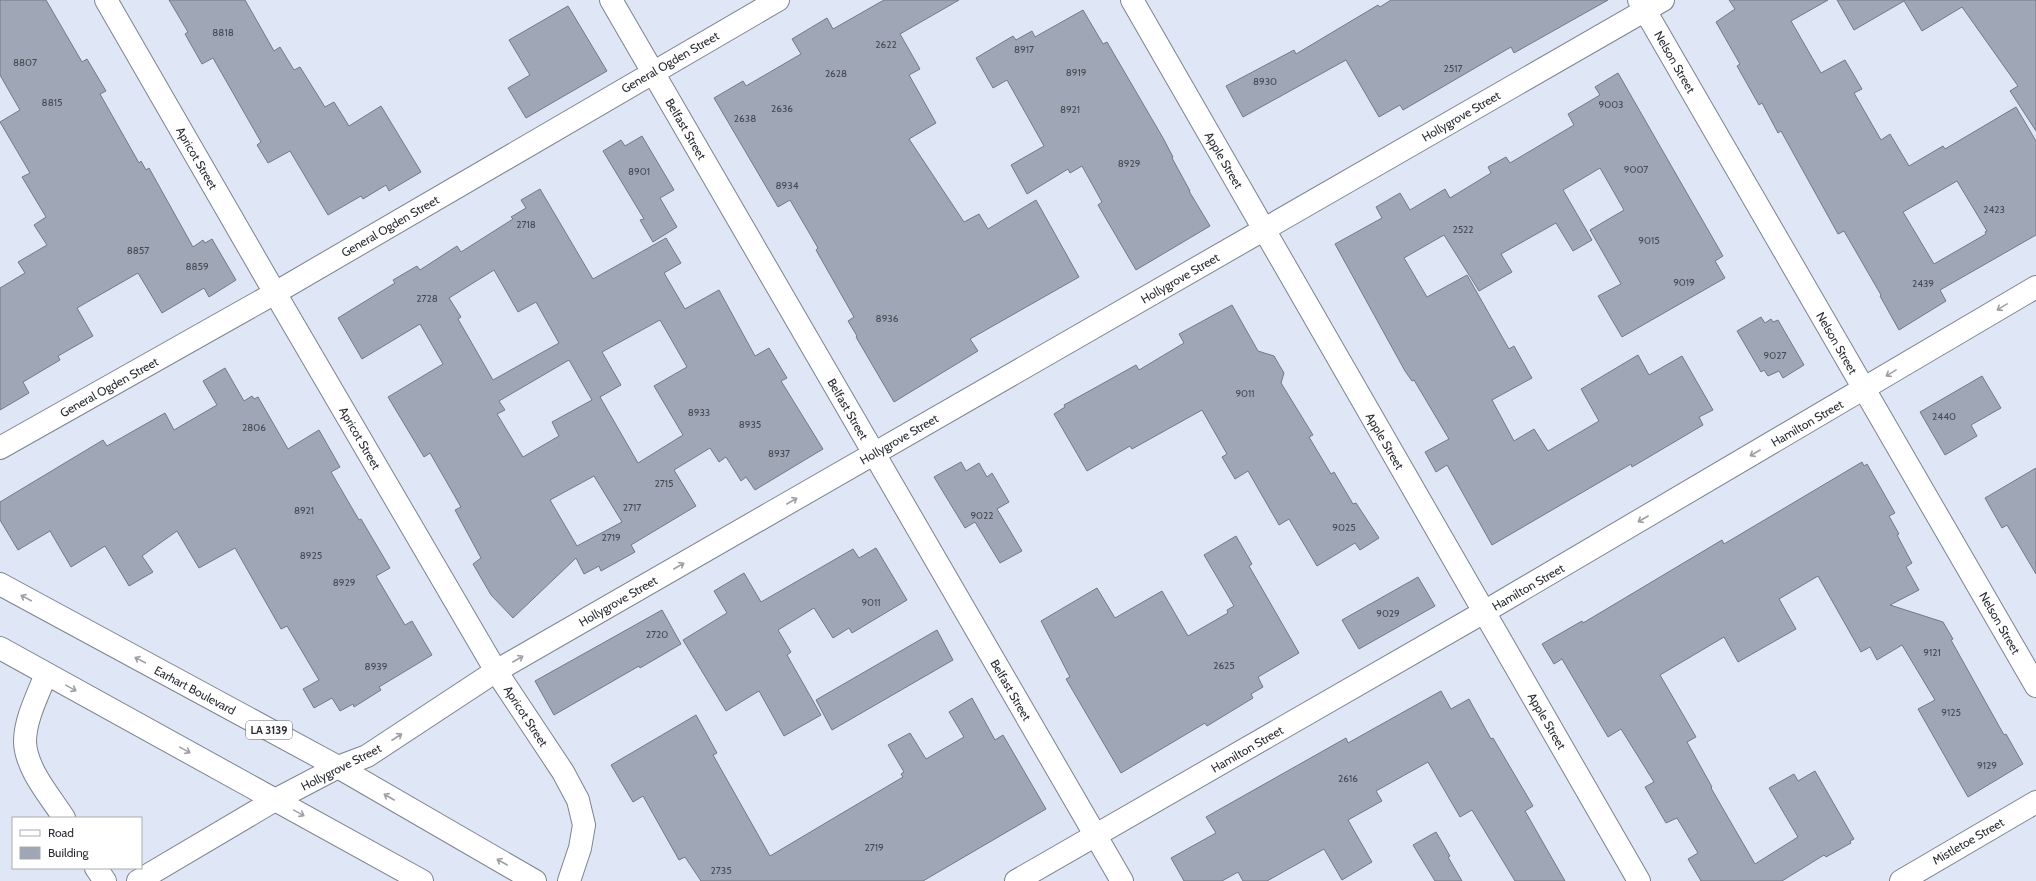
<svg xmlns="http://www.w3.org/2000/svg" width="2036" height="881" viewBox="0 0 2036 881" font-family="Cabin,sans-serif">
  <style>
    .building { fill: #9fa7b6; stroke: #727a88; fill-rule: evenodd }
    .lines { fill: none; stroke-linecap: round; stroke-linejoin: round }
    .minor-casing { stroke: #7b8391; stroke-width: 24 }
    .primary-casing { stroke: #7b8391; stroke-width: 24 }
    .minor { stroke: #fff; stroke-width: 22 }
    .primary { stroke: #fff; stroke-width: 22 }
    .oneway { stroke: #9fa0a3 }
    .labels { text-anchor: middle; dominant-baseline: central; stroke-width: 3.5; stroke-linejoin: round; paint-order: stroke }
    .number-label { font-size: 10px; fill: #464b53 }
    .shield { fill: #fff; stroke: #696b70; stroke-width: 1 }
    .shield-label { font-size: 11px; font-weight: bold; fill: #292c32 }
    .street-label { font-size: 12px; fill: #292c32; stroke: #fff }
  </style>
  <rect width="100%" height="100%" fill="#dfe7f7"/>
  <!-- building -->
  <g class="building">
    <path d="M0,0H46L82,62L87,59L106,91L100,94L139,163L141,161L146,170L149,168L193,247L203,240L205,243L212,239L236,280L209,297L204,288L162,313L138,273L77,308L93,336L58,356L60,360L23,382L29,393L0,410V288L25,273L18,262L47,245L34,225L46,217L22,177L30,173L0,122L20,110L0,75Z"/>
    <path d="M169,0H245L274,51L280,47L294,70L300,67L325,107L334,102L349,126L381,106L421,172L389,191L386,185L363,199L361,196L328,215L290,151L268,163L257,145L261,142L213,58L202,64L185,34L188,32Z"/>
    <path d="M884,0H959L900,34L920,69L909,75L936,123L909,139L964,222L979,214L988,229L1036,200L1079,277L970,339L978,351L894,402L856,337L857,336L848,321L854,317L816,250L818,248L790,200L778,207L714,98L743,81L746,86L801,54L792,39L827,18L833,29Z"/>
    <path d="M1391,0H1608L1514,53L1511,47L1403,110L1400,105L1379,117L1346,60L1243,117L1226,86L1294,50L1296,54L1378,5L1380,7Z"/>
    <path d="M1729,0H1828L1791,21L1821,73L1845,60L1862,89L1854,93L1881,140L1890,134L1909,166L1943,146L1945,149L2016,107L2036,141V235L1940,290L1946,301L1899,330L1880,296L1881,295L1844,231L1838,234L1781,131L1778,133L1762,103L1759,105L1737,66L1740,64L1716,22L1735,9ZM1957,181L1987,231L1985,232L1986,234L1934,264L1903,212Z"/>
    <path d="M1837,0H2036V131L2010,91L2018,86L1962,7L1922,31L1904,1L1854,30Z"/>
    <path d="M568,6L607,71L526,118L508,88L530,75L509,40Z"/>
    <path d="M1083,10L1103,44L1107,42L1163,138L1173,157L1172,158L1190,191H1189L1210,226L1136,270L1098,205L1102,202L1082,166L1070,173L1068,169L1027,194L1011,165L1044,146L1007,80L993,88L976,58L1013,36L1016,40L1032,31L1035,37Z"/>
    <path d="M1618,73L1723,256L1715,261L1725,278L1622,337L1598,296L1621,284L1590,230L1624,210L1600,168L1563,190L1592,240L1573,251L1556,223L1501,254L1512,272L1479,291L1444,235L1404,258L1427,297L1467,275L1509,349L1514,346L1519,355L1532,378L1492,400L1514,441L1534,429L1548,451L1599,421L1581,389L1638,355L1649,375L1682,356L1713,410L1699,417L1703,425L1632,467L1631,464L1492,545L1447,465L1436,472L1425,452L1449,439L1414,380L1412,381L1405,371L1335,244L1382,218L1376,207L1400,193L1410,210L1445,189L1450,198L1491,173L1488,167L1506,157L1510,163L1574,125L1568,114L1600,95L1595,87Z"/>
    <path d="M642,136L674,190L660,198L677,227L653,242L640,220L644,219L603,151L621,140L625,146Z"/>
    <path d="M540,189L593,279L666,238L681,263L664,273L685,309L719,290L755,356L769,348L787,378L781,381L823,449L755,490L746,477L741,481L726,457L719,462L710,448L674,470L696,506L631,545L635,552L601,571L599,566L584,574L576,558L513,618L491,595L473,564L481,558L455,510L461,507L430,453L424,457L388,397L443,364L420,324L362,359L338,318L395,283L393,280L417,266L420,270L457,246L461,252L513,219L511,217L526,208L521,200ZM494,270L518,312L536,302L559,343L493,380L458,319L461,317L449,298ZM660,320L687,367L654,386L683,435L638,463L600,397L621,385L602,352ZM569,360L592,400L552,422L559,436L523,457L497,414L505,410L499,401ZM594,476L622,522L577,546L550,500Z"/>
    <path d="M1232,305L1258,351L1274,356L1284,373L1281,383L1313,435L1309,437L1331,474L1334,472L1353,504L1356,503L1379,538L1360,550L1355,543L1317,566L1289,519L1279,525L1248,471L1235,479L1222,457L1227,454L1202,410L1132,449L1130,446L1087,471L1054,414L1065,407L1064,405L1136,365L1139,370L1184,343L1179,334Z"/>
    <path d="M1761,317L1765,323L1771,319L1773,322L1778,320L1804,365L1783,378L1779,371L1768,376L1764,370L1761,372L1737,331Z"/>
    <path d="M225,368L244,401L252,396L254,399L258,397L288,449L319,430L340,467L331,472L359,520L361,519L390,568L376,576L405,625L412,621L432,655L379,687L381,690L354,707L353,704L340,711L332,698L314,708L303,689L319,680L287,626L281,629L235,548L199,568L177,531L142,556L153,572L129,586L105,546L71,567L50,531L18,550L0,520V502L103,440L107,446L165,413L174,430L217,405L203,381Z"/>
    <path d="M1982,376L2001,408L1971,425L1977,436L1945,455L1920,412Z"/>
    <path d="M961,462L966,471L979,463L987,477L992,473L1009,502L997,509L1022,551L1000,563L975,522L965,528L934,477Z"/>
    <path d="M1862,462L1864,466L1867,464L1895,513L1889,516L1899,534L1897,535L1912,563L1906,567L1919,590L1890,605L1943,622L1953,639L1951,640L2004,735L2006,734L2023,764L1968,797L1918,709L1935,700L1902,645L1877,660L1870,647L1861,652L1818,576L1779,599L1796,629L1738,662L1724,637L1660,675L1696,737L1687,742L1712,787L1711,788L1755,864L1798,837L1769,788L1794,774L1798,781L1815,771L1854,839L1850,841L1851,843L1826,857L1824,855L1782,881H1701L1688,859L1698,853L1677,818L1666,823L1645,787L1654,782L1621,729L1608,737L1562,659L1554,664L1542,644L1582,621L1583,623L1722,540L1724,544Z"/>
    <path d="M2036,468V574L2007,525L2002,528L1985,498Z"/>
    <path d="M1236,536L1252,564L1249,566L1299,653L1258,677L1263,687L1251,694L1253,698L1207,726L1205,723L1121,773L1066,679L1070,677L1041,621L1097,588L1115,618L1162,591L1188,636L1228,613L1227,610L1234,606L1204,555Z"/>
    <path d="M876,548L907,600L852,633L849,628L833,638L814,608L778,630L791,652L787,655L821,715L784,736L759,691L726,711L683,640L727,613L714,591L744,573L761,602L853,549L859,558Z"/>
    <path d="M1418,577L1435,606L1359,649L1342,620Z"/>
    <path d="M662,610L681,644L640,668L639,666L554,715L535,681Z"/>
    <path d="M937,630L953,660L832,730L816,700Z"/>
    <path d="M1441,691L1451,709L1469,699L1491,739L1493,738L1533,806L1525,811L1565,881H1515L1472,810L1460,817L1428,762L1376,791L1382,801L1348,820L1372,862L1342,880L1324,849L1267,881H1243L1238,872L1222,881H1184L1171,858L1216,833L1206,817L1346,738L1348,743Z"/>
    <path d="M972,698L995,740L1003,735L1046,809L923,881H701L685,857L679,860L643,796L633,802L611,765L696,715L717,753L713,755L770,856L903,777L901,774L904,772L888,745L910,733L926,759L964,737L949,712Z"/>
    <path d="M1436,832L1450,856L1448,857L1462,881H1435L1413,845Z"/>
  </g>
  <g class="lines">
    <defs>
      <g id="minor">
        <path d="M106,0L275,293L496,671L563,772L578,800L584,825L580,848L569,881"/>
        <path d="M611,0L1122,881"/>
        <path d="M1132,0L1639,881"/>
        <path d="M1639,0L2036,686"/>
        <path d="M0,448L275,293L778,0"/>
        <path d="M46,674C38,695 25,719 25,742C26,769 50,796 64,818"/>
        <path d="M96,868L105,881"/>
        <path d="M138,881L275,800L338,767L367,756L496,671L1663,0"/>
        <path d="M1016,881L1484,612L2036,287"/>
        <path d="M1901,881L2036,802"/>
      </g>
      <g id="primary">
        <path d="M0,584L338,767L535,881"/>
        <path d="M0,648L422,881"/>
      </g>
    </defs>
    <!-- minor casing -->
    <use href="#minor" class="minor-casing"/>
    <!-- primary casing -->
    <use href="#primary" class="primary-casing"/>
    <!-- minor -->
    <use href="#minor" class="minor"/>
    <!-- primary -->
    <use href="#primary" class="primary"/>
  </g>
  <!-- one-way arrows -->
  <defs><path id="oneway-shaft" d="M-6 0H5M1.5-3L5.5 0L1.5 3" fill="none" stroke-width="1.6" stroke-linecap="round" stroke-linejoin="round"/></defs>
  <g class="oneway">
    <use href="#oneway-shaft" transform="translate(2002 307) rotate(149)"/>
    <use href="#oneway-shaft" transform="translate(1891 373) rotate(149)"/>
    <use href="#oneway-shaft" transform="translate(1755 453) rotate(150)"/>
    <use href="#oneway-shaft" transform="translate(792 501) rotate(-30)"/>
    <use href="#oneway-shaft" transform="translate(1643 519) rotate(150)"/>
    <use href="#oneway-shaft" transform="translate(679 566) rotate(-30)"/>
    <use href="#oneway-shaft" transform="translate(26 598) rotate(-152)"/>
    <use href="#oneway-shaft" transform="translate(518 659) rotate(-30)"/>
    <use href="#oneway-shaft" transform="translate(140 660) rotate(-152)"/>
    <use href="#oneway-shaft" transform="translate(71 688) rotate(29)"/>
    <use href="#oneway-shaft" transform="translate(397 737) rotate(-33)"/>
    <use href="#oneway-shaft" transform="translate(185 750) rotate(29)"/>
    <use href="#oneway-shaft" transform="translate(389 797) rotate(-150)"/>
    <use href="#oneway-shaft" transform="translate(299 813) rotate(29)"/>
    <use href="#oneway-shaft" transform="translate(502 862) rotate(-150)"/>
  </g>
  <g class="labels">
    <!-- number labels -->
    <g class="number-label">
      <text x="223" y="32">8818</text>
      <text x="886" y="44">2622</text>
      <text x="1024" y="49">8917</text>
      <text x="25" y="62">8807</text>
      <text x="1453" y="68">2517</text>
      <text x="1076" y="72">8919</text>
      <text x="836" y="73">2628</text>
      <text x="1265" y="81">8930</text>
      <text x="52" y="102">8815</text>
      <text x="1611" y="104">9003</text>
      <text x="782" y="108">2636</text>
      <text x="1070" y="109">8921</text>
      <text x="745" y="118">2638</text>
      <text x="1129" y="163">8929</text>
      <text x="1636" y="169">9007</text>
      <text x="639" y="171">8901</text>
      <text x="787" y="185">8934</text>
      <text x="1994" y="209">2423</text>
      <text x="526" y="224">2718</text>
      <text x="1463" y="229">2522</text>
      <text x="1649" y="240">9015</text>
      <text x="138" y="250">8857</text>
      <text x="197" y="266">8859</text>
      <text x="1684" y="282">9019</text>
      <text x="1923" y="283">2439</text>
      <text x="427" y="298">2728</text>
      <text x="887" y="318">8936</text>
      <text x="1775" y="355">9027</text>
      <text x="1245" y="393">9011</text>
      <text x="699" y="412">8933</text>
      <text x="1944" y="416">2440</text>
      <text x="750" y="424">8935</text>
      <text x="254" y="427">2806</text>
      <text x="779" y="453">8937</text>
      <text x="664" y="483">2715</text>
      <text x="632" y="507">2717</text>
      <text x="304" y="510">8921</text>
      <text x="982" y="515">9022</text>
      <text x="1344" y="527">9025</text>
      <text x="611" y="537">2719</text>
      <text x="311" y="555">8925</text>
      <text x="344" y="582">8929</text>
      <text x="871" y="602">9011</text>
      <text x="1388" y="613">9029</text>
      <text x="657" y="634">2720</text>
      <text x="1932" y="652">9121</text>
      <text x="1224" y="665">2625</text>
      <text x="376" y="666">8939</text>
      <text x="1951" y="712">9125</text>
      <text x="1987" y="765">9129</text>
      <text x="1348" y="778">2616</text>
      <text x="874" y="847">2719</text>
      <text x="721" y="870">2735</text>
    </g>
    <!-- shield labels -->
    <rect class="shield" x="246" y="721" width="46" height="18" rx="3"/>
    <g class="shield-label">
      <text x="269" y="730">LA 3139</text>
    </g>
    <!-- street labels -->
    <g class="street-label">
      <text transform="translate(670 62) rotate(-30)">General Ogden Street</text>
      <text transform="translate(1675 62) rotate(60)">Nelson Street</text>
      <text transform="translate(1461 116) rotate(-30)">Hollygrove Street</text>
      <text transform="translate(686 129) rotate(60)">Belfast Street</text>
      <text transform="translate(197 158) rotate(60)">Apricot Street</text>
      <text transform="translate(1224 160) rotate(60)">Apple Street</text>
      <text transform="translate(390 226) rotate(-30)">General Ogden Street</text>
      <text transform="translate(1180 278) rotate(-30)">Hollygrove Street</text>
      <text transform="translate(1837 343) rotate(60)">Nelson Street</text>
      <text transform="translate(109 387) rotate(-29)">General Ogden Street</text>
      <text transform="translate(848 409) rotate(60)">Belfast Street</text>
      <text transform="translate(1807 423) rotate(-30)">Hamilton Street</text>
      <text transform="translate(360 438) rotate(60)">Apricot Street</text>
      <text transform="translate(899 439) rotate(-30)">Hollygrove Street</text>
      <text transform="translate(1385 441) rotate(60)">Apple Street</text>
      <text transform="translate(1528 587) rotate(-30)">Hamilton Street</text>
      <text transform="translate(618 601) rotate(-30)">Hollygrove Street</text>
      <text transform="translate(2000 623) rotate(60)">Nelson Street</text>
      <text transform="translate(195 690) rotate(28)">Earhart Boulevard</text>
      <text transform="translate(1011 690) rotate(60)">Belfast Street</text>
      <text transform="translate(526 716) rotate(57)">Apricot Street</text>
      <text transform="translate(1547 721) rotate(60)">Apple Street</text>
      <text transform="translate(1247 749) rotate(-30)">Hamilton Street</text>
      <text transform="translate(341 767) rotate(-27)">Hollygrove Street</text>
      <text transform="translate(1968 841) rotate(-30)">Mistletoe Street</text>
    </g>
  </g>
  <!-- legend -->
  <rect x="12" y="817" width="130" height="52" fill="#ffffff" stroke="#a9abad"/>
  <rect x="20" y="830" width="20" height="6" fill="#ffffff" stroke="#a9abad"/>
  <text x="48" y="837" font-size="12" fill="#292c32">Road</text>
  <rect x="20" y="847" width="20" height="12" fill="#9fa7b6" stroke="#a9abad"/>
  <text x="48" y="857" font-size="12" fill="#292c32">Building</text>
</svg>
